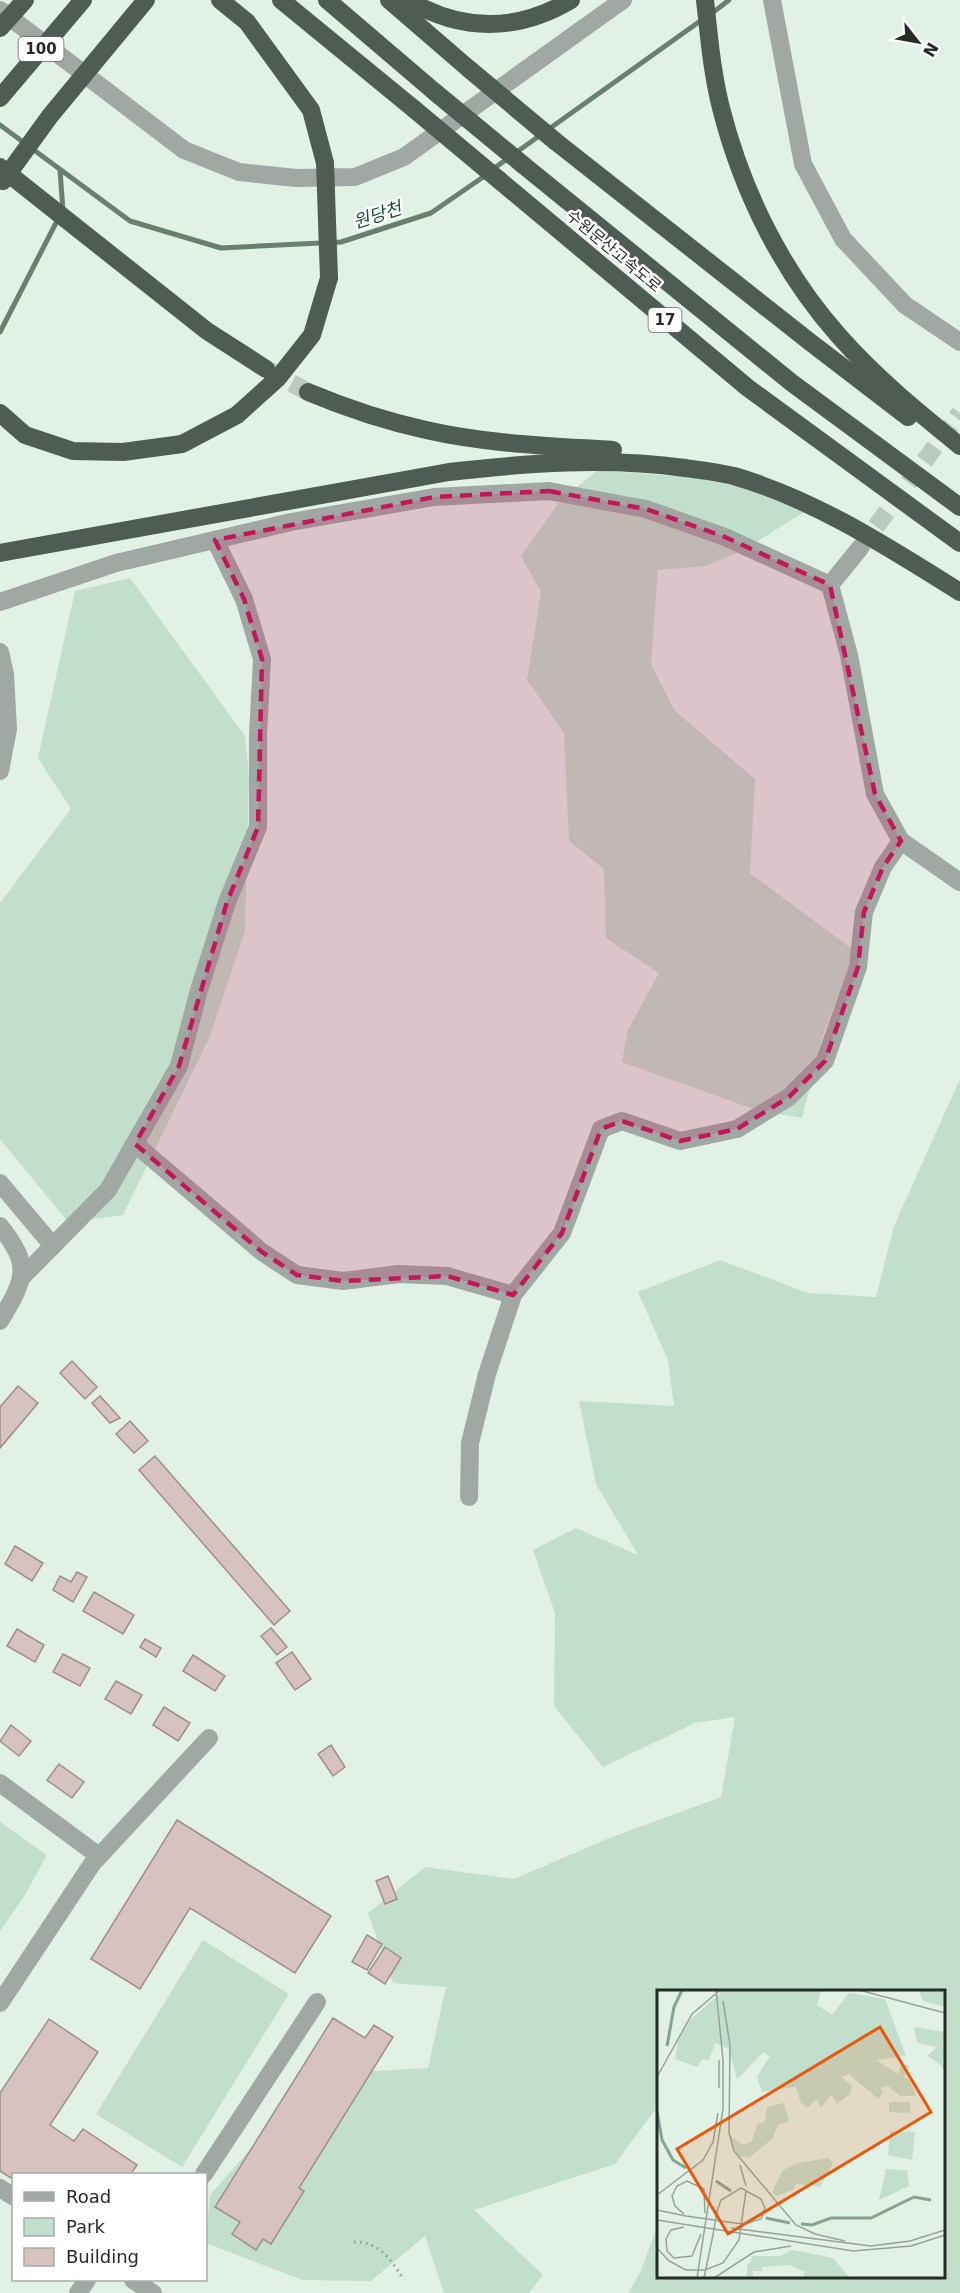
<svg xmlns="http://www.w3.org/2000/svg" width="960" height="2293" viewBox="0 0 960 2293" font-family="'DejaVu Sans','Noto Sans KR',sans-serif">
  <style>
    .green { fill: #c1dfcc }
    .lines { fill: none; stroke-linecap: round; stroke-linejoin: round }
    .stream { stroke: #678070; stroke-width: 5 }
    .building { fill: #d6c3bf; stroke: #a08e8b; stroke-width: 1.5 }
    .minor-tunnel { stroke: #bbc9c0; stroke-width: 18; stroke-dasharray: 18 9; stroke-linecap: butt }
    .highway-tunnel { stroke: #bbc9c0; stroke-width: 18; stroke-dasharray: 18 9; stroke-linecap: butt }
    .path { stroke: #909c94; stroke-width: 3; stroke-dasharray: 1.5 4.5; stroke-linecap: butt }
    .minor { stroke: #a1a8a4; stroke-width: 18 }
    .highway { stroke: #4e5c53; stroke-width: 18 }
    .highway-bridge { stroke: #4e5c53; stroke-width: 18 }
    .marked { fill: #c2185b; fill-opacity: 0.2; stroke: #c2185b; stroke-width: 4.5; stroke-dasharray: 12 8; stroke-linejoin: round }
    .labels { text-anchor: middle; dominant-baseline: central; stroke-width: 5; stroke-linejoin: round; paint-order: stroke }
    .shield { fill: #fff; stroke: #666b68; stroke-width: 1.5 }
    .shield-label { font-size: 15px; font-weight: bold; fill: #252b27 }
    .street-label { font-size: 16px; fill: #252b27; stroke: #fff }
    .water-label { font-size: 18px; font-style: italic; fill: #165234; stroke: #fff }
    .inset-river { fill: none; stroke: #83a590; stroke-width: 3 }
    .inset-road { fill: none; stroke: #96a29a; stroke-width: 1.5 }
    .view { fill: #e8590c; fill-opacity: 0.15; stroke: #e8590c; stroke-width: 3 }
    .inset-edge { fill: none; stroke: #252b27; stroke-width: 3 }
  </style>
  <rect width="100%" height="100%" fill="#e1f1e6"/>
  <!-- green -->
  <g class="green">
    <path d="M598,470L760,483L815,505L744,550L705,566L658,570L651,664L675,711L755,779L750,873L855,951L824,1032L802,1118L756,1110L622,1062L627,1032L659,973L606,938L604,869L569,841L564,733L527,680L541,592L521,556L560,501Z"/>
    <path d="M130,578L245,736L249,776L245,931L210,1036L123,1215L68,1222L0,1139V903L71,809L38,758L75,591Z"/>
    <path d="M960,1079V2293H628L640,2273L658,2224V2276H944V1992H658V2106L615,2164L474,2210L543,2275L529,2293H444L425,2236L371,2281L302,2280L206,2243L210,2195L281,2114L357,2072L428,2068L446,1987L393,1983L368,1913L425,1867L514,1879L607,1839L721,1797L735,1717L695,1723L603,1767L554,1706L555,1613L533,1550L576,1528L638,1555L596,1484L579,1401L674,1406L668,1360L638,1292L720,1260L808,1293L876,1297L894,1226Z"/>
    <path d="M0,1822L47,1855L25,1895L0,1931Z"/>
    <path d="M203,1940L289,1994L182,2167L96,2114Z"/>
  </g>
  <g class="lines">
    <!-- stream -->
    <g class="stream">
      <path d="M711,14L729,0"/>
      <path d="M0,125L130,221L221,248L341,242L431,213L486,175"/>
      <path d="M493,169L703,19"/>
      <path d="M60,170L63,211"/>
      <path d="M0,332L58,219"/>
    </g>
  </g>
  <!-- building -->
  <g class="building">
    <path d="M72,1361L97,1387L85,1399L60,1373Z"/>
    <path d="M18,1386L38,1403L0,1448V1407Z"/>
    <path d="M100,1396L120,1418L110,1423L92,1403Z"/>
    <path d="M130,1421L148,1441L134,1453L116,1434Z"/>
    <path d="M155,1456L290,1611L274,1625L139,1470Z"/>
    <path d="M15,1546L43,1563L32,1581L5,1564Z"/>
    <path d="M77,1572L87,1577L73,1602L53,1590L60,1576L71,1582Z"/>
    <path d="M94,1592L134,1615L123,1634L83,1611Z"/>
    <path d="M271,1628L287,1647L277,1655L261,1636Z"/>
    <path d="M17,1629L44,1645L35,1662L7,1646Z"/>
    <path d="M145,1639L161,1648L156,1657L140,1647Z"/>
    <path d="M292,1652L311,1679L295,1690L276,1663Z"/>
    <path d="M63,1654L90,1668L80,1686L53,1672Z"/>
    <path d="M193,1655L225,1676L215,1691L183,1671Z"/>
    <path d="M116,1681L142,1695L131,1714L105,1699Z"/>
    <path d="M164,1707L190,1723L178,1741L153,1725Z"/>
    <path d="M11,1725L31,1741L19,1756L0,1741Z"/>
    <path d="M331,1745L345,1767L333,1776L318,1754Z"/>
    <path d="M59,1764L84,1782L72,1798L47,1780Z"/>
    <path d="M177,1820L331,1916L295,1973L190,1908L140,1989L91,1959Z"/>
    <path d="M388,1876L397,1899L385,1904L376,1881Z"/>
    <path d="M367,1935L382,1944L367,1970L352,1962Z"/>
    <path d="M385,1947L401,1958L385,1984L368,1973Z"/>
    <path d="M333,2018L365,2038L374,2025L393,2037L299,2188L304,2191L271,2244L263,2239L256,2250L232,2234L240,2222L215,2207Z"/>
    <path d="M49,2019L98,2052L50,2125L74,2141L83,2129L137,2165L131,2174H14V2180L0,2171V2093Z"/>
  </g>
  <g class="lines">
    <!-- minor-tunnel -->
    <path class="minor-tunnel" d="M860,548L960,413"/>
    <!-- highway-tunnel -->
    <path class="highway-tunnel" d="M268,370L308,392"/>
    <!-- path -->
    <path class="path" d="M354,2242C379,2241 391,2260 404,2280"/>
    <!-- minor -->
    <g class="minor">
      <path d="M772,0L803,164L843,239L905,305L960,342"/>
      <path d="M0,10L184,150L239,172L296,178L355,177L404,157L623,0"/>
      <path d="M830,585L849,655L875,794L901,841L960,882"/>
      <path d="M0,602L116,563L291,522L434,497L549,491L646,509L725,537L830,585L860,548"/>
      <path d="M0,652L5,674L8,729L0,771"/>
      <path d="M135,1144L262,1252L297,1275L343,1281L399,1274L447,1276L513,1295"/>
      <path d="M0,1183L53,1246"/>
      <path d="M0,1226C32,1266 25,1279 0,1321"/>
      <path d="M22,1277L108,1190L179,1066L199,990L227,902L258,827V735L262,659L244,599L215,540"/>
      <path d="M469,1497L470,1443L487,1374L513,1295L562,1233L601,1129L622,1121L680,1141L737,1129L789,1097L825,1061L858,967L864,912L883,867L901,841"/>
      <path d="M0,1783L99,1856"/>
      <path d="M0,2003L92,1864L209,1738"/>
      <path d="M204,2174L317,2002"/>
      <path d="M0,2188L14,2197"/>
      <path d="M133,2280L153,2293"/>
      <path d="M78,2293L87,2280"/>
    </g>
    <!-- highway -->
    <g class="highway">
      <path d="M220,0L247,22L311,110L325,163"/>
      <path d="M281,0L414,109"/>
      <path d="M327,0L436,93"/>
      <path d="M389,0L469,69"/>
      <path d="M408,0C462,32 517,32 571,0"/>
      <path d="M705,0C709,36 712,73 721,108C742,191 782,272 839,336C875,377 918,412 960,446"/>
      <path d="M555,141L810,342L908,417"/>
      <path d="M522,164L792,383L960,507"/>
      <path d="M0,167L207,331L266,369"/>
      <path d="M499,180L748,388L960,543"/>
      <path d="M308,392C346,408 385,421 426,430C487,444 551,446 613,450"/>
      <path d="M0,413L25,435L73,451L123,452L182,444L237,415L278,378L312,335L329,278"/>
      <path d="M0,553L449,472C528,463 605,457 685,468C701,470 718,472 734,476C816,500 888,547 960,592"/>
    </g>
    <!-- highway-bridge -->
    <g class="highway-bridge">
      <path d="M0,28L25,0"/>
      <path d="M469,69L555,141"/>
      <path d="M436,93L522,164"/>
      <path d="M0,98L83,0"/>
      <path d="M414,109L499,180"/>
      <path d="M325,163L329,278"/>
      <path d="M3,181L50,116L146,0"/>
    </g>
  </g>
  <!-- marked area -->
  <path class="marked" d="M549,491L646,509L725,537L830,585L875,794L901,841L883,867L864,912L858,967L825,1061L789,1097L737,1129L680,1141L622,1121L601,1129L562,1233L513,1295L447,1276L343,1281L297,1275L262,1252L135,1144L179,1066L227,902L258,827L262,659L244,599L215,540L434,497Z"/>
  <g class="labels">
    <!-- shield labels -->
    <g class="shield">
      <rect x="18.5" y="37" width="45" height="24" rx="4.5"/>
      <rect x="648.5" y="308" width="33" height="24" rx="4.5"/>
    </g>
    <g class="shield-label">
      <text x="41" y="49">100</text>
      <text x="665" y="320">17</text>
    </g>
    <!-- street labels -->
    <g class="street-label">
      <text transform="translate(614 251) rotate(40)">수원문산고속도로</text>
    </g>
    <!-- water labels -->
    <g class="water-label">
      <text transform="translate(377 215) rotate(-18)">원당천</text>
    </g>
  </g>
  <!-- overview -->
  <g transform="translate(657 1990)">
    <rect width="288" height="288" fill="#e1f1e6"/>
    <path d="M67,0H164L160,15L175,25L192,3L228,9L249,66L219,70L241,84L244,75L253,76L247,87L253,90L259,106H243L231,96L223,98L226,103L221,109L192,84L184,87L195,96L193,104L180,114L174,105L164,118L159,109L151,118L144,113L139,97L105,102L100,87L113,66L106,62L80,90L72,59L58,53L52,70H45L40,77L18,69L21,50L33,30ZM261,0H288V17L266,11ZM257,37L288,42V84L284,75L270,66L280,57L260,53ZM232,112H253V123L232,122ZM127,113L132,132L122,134L115,149L92,168L81,166L72,145L86,155L95,151L100,135L108,131L110,117ZM233,141L258,142L255,170L231,165ZM172,168L176,173L163,197L139,194L136,200L119,206L115,202L126,180L140,173ZM229,179L250,180L252,196L222,210ZM136,260L176,268L193,288H146L148,282L133,275L106,277L105,281H95L97,288H90V276L96,266H123Z" fill="#c1dfcc"/>
    <path class="inset-river" d="M10,56L17,17L25,0M0,121L5,150L16,170L29,178M59,191L74,201M109,228L133,233M144,234L155,235L174,228H214L257,207L274,210"/>
    <path class="inset-road" d="M202,0L288,23M66,11L73,55L72,143L77,161L139,235L158,244L188,251M62,70V98M0,87L35,24L62,1M83,175L89,196M0,205L46,170L56,152L61,123M0,220L29,226L78,233L87,234L104,229L108,218L104,209L84,198L64,210L60,221L56,245L47,288M27,224L18,216L15,206L20,196L30,191L47,199L48,223M0,230L196,261L254,256L288,245M27,237L14,240L9,249L10,261L17,268L35,266L44,244M74,238L214,256L253,251L288,240M0,258L12,271L29,280H48L66,273L82,250L89,201M40,288L66,119V70L59,0M57,288L97,262L134,256"/>
    <path class="view" d="M223,37L274,122L71,244L20,159Z"/>
    <rect width="288" height="288" class="inset-edge"/>
  </g>
  <!-- legend -->
  <rect x="12" y="2173" width="195" height="108" fill="#ffffff" stroke="#a8aaa9" stroke-width="1.5"/>
  <rect x="24" y="2192" width="30" height="9" fill="#a1a8a4" stroke="#a8aaa9" stroke-width="1.5"/>
  <text x="66" y="2203" font-size="18" fill="#252b27">Road</text>
  <rect x="24" y="2218" width="30" height="18" fill="#c1dfcc" stroke="#a8aaa9" stroke-width="1.5"/>
  <text x="66" y="2233" font-size="18" fill="#252b27">Park</text>
  <rect x="24" y="2248" width="30" height="18" fill="#d6c3bf" stroke="#a8aaa9" stroke-width="1.5"/>
  <text x="66" y="2263" font-size="18" fill="#252b27">Building</text>
  <!-- north arrow -->
  <g transform="translate(918 42) rotate(121)" stroke="#ffffff" stroke-width="4.5" paint-order="stroke">
  <path d="M0-4.5L10 22L0 15L-10 22Z" fill="#252b27"/>
  <text y="-9" font-size="16" font-weight="bold" text-anchor="middle" fill="#252b27">N</text>
  </g>
</svg>
